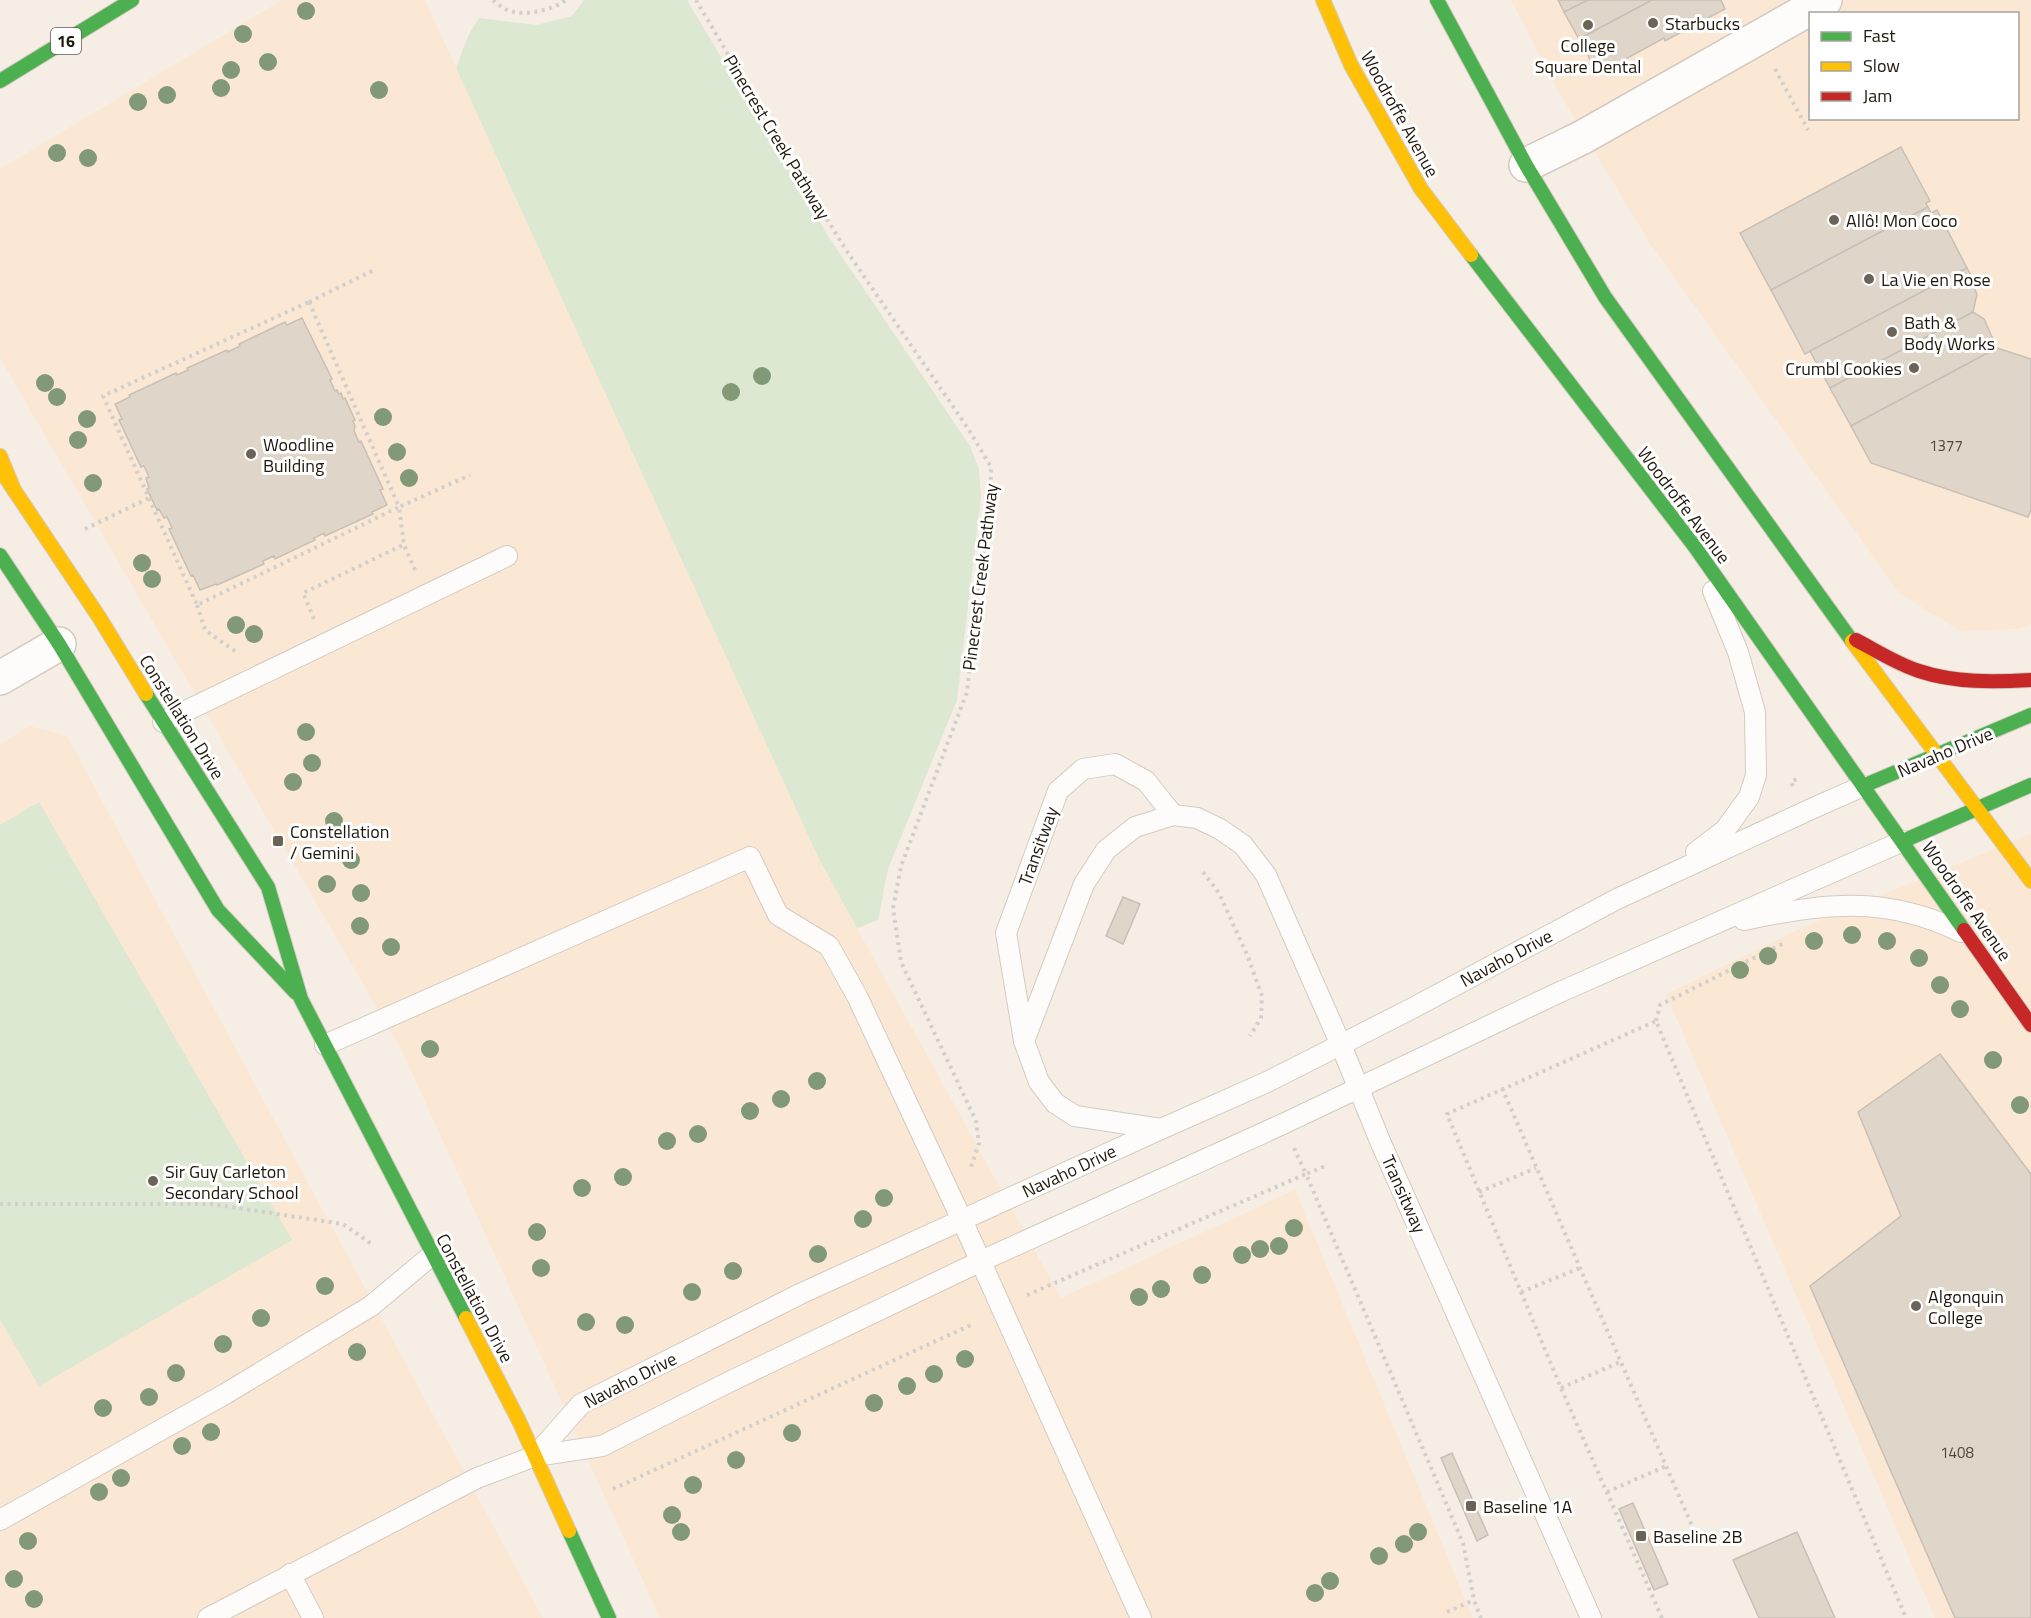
<svg xmlns="http://www.w3.org/2000/svg" width="2031" height="1618" viewBox="0 0 2031 1618" font-family="'Titillium Web',sans-serif">
  <style>
    .built { fill: #fae8d4; fill-rule: evenodd }
    .green { fill: #dce8d1 }
    .building { fill: #dfd5c8; stroke: #c8c0b6; stroke-width: 1.5 }
    .lines { fill: none; stroke-linecap: round; stroke-linejoin: round }
    .lane-casing { stroke: #d3cbc1; stroke-width: 22 }
    .street-casing { stroke: #d3cbc1; stroke-width: 36 }
    .fast-casing { stroke: #d3cbc1; stroke-width: 16 }
    .slow-casing { stroke: #d3cbc1; stroke-width: 16 }
    .jam-casing { stroke: #d3cbc1; stroke-width: 16 }
    .path { stroke: #d2cfcc; stroke-width: 4; stroke-dasharray: 3 4.5; stroke-linecap: butt }
    .lane { stroke: #fefcfb; stroke-width: 20 }
    .street { stroke: #fefcfb; stroke-width: 33 }
    .fast { stroke: #4caf50; stroke-width: 14 }
    .slow { stroke: #ffc107; stroke-width: 14 }
    .jam { stroke: #c62828; stroke-width: 14 }
    .tree { fill: #819976 }
    .poi-dot { fill: #6c6358; stroke: #fff; stroke-width: 2 }
    .labels { text-anchor: middle; dominant-baseline: central; stroke-width: 6; stroke-linejoin: round; paint-order: stroke }
    .number-label { font-size: 15px; fill: #50473c }
    .shield { fill: #fff; stroke: #645d56; stroke-width: 1.5 }
    .shield-label { font-size: 16px; font-weight: bold; fill: #21180d }
    .poi-label { font-size: 18px; fill: #21180d; stroke: #fff; text-anchor: start }
    .street-label { font-size: 18px; fill: #21180d; stroke: #fff }
  </style>
  <rect width="100%" height="100%" fill="#f6eee4"/>
  <!-- built -->
  <g class="built">
    <path d="M282,0H425L819,859L1061,1298L1295,1190L1473,1618H660L402,1051L0,358V169Z"/>
    <path d="M1511,0H2031V625L2016,629L1960,631L1899,593L1649,242L1558,91ZM1810,14H2018V118H1810Z"/>
    <path d="M30,726L67,736L543,1618H0V744Z"/>
    <path d="M2031,834V1618H1935L1666,994L1808,925Z"/>
  </g>
  <!-- green -->
  <g class="green">
    <path d="M584,0H687L830,239L970,446L979,469L981,497L957,700L888,869L878,920L857,928L819,859L456,68L468,36L479,18L537,25L572,16Z"/>
    <path d="M39,802L292,1240L39,1386L0,1320V825Z"/>
  </g>
  <!-- building -->
  <g class="building">
    <path d="M1558,0H1588L1564,12Z"/>
    <path d="M1588,0H1652L1579,39L1564,12Z"/>
    <path d="M1652,0H1721L1725,9L1665,41L1664,38L1598,74L1579,39Z"/>
    <path d="M1901,147L1930,201L1926,203L1928,207L1771,290L1740,233Z"/>
    <path d="M1928,207L1931,213L1937,210L1967,268L1805,354L1771,290Z"/>
    <path d="M1967,268L1977,286L1974,288L1977,294L1973,312L1830,388L1810,351Z"/>
    <path d="M1973,312L1984,319L1997,348L1851,426L1830,388Z"/>
    <path d="M302,318L332,379L330,380L335,391L337,390L339,394L341,393L343,399L345,398L355,420L353,421L355,426L354,431L359,442L361,441L383,489L380,490L387,505L372,512L373,514L325,536L324,533L314,538L315,540L275,559L274,556L263,561L264,564L217,585L216,584L200,590L193,575L191,576L169,529L172,528L167,517L164,518L159,509L157,510L147,489L149,488L146,478L149,477L144,466L141,467L119,420L122,419L115,404L130,397L129,395L176,373L177,375L188,370L187,368L227,350L228,352L240,346L239,344L285,322L287,325Z"/>
    <path d="M1997,348L2031,359V510L2028,517L1871,463L1851,426Z"/>
    <path d="M1123,897L1140,904L1123,944L1106,936Z"/>
    <path d="M1940,1054L2031,1174V1618H1955L1810,1286L1901,1216L1858,1112Z"/>
    <path d="M1452,1453L1488,1535L1477,1541L1441,1458Z"/>
    <path d="M1633,1503L1668,1584L1654,1590L1619,1509Z"/>
    <path d="M1797,1532L1835,1618H1759L1733,1560Z"/>
  </g>
  <g class="lines">
    <defs>
      <g id="lane">
        <path d="M163,722L507,556"/>
        <path d="M1696,852L1725,830L1749,797L1756,775L1755,712L1738,652L1713,591"/>
        <path d="M1744,920C1822,903 1886,895 1961,932"/>
        <path d="M1024,1041L1006,933L1058,791L1083,769L1115,764L1146,781L1173,815"/>
        <path d="M325,1045L750,857L778,915L829,946L857,996L962,1220L1141,1618"/>
        <path d="M1161,1129L1075,1116L1055,1103L1039,1082L1024,1041L1084,884L1106,850L1135,827L1173,815L1197,818L1220,829L1243,845L1266,875L1341,1045L1380,1141L1591,1618"/>
        <path d="M535,1456L581,1404L800,1294L1161,1129L1267,1082L1409,1010L1617,899L1809,810L1863,786"/>
        <path d="M0,1520L225,1394L371,1306L432,1255"/>
        <path d="M290,1574L313,1618"/>
        <path d="M208,1618L477,1478L535,1456L602,1446L729,1382L979,1262L1285,1123L1560,992L1903,841"/>
      </g>
      <g id="street">
        <path d="M1526,165L1583,137L1825,0"/>
        <path d="M0,678L59,644"/>
      </g>
      <g id="fast">
        <path d="M1437,0L1526,165L1605,297L1852,641"/>
        <path d="M0,81L132,0"/>
        <path d="M1471,255L1695,547L1964,930"/>
        <path d="M0,555L59,644L218,910L296,993"/>
        <path d="M146,694L268,887L301,999L466,1318"/>
        <path d="M1863,786L2031,715"/>
        <path d="M1903,841L2031,785"/>
        <path d="M569,1531L609,1618"/>
      </g>
      <g id="slow">
        <path d="M1323,0L1351,65L1421,189L1471,255"/>
        <path d="M0,456L14,490"/>
        <path d="M0,469L99,617L146,694"/>
        <path d="M1852,641L2031,881"/>
        <path d="M466,1318L519,1421L569,1531"/>
      </g>
      <g id="jam">
        <path d="M1856,640C1877,651 1897,664 1919,671C1955,683 1994,682 2031,680"/>
        <path d="M1964,930L2031,1025"/>
      </g>
    </defs>
    <!-- lane casing -->
    <use href="#lane" class="lane-casing"/>
    <!-- street casing -->
    <use href="#street" class="street-casing"/>
    <!-- fast casing -->
    <use href="#fast" class="fast-casing"/>
    <!-- slow casing -->
    <use href="#slow" class="slow-casing"/>
    <!-- jam casing -->
    <use href="#jam" class="jam-casing"/>
    <!-- path -->
    <g class="path">
      <path d="M493,0C498,4 503,9 510,11C527,16 552,10 566,0"/>
      <path d="M696,0L792,163L848,253L969,430L991,467L990,507L978,587L967,692L901,866L893,908L901,962L976,1121L979,1143L970,1170"/>
      <path d="M1775,69L1808,130"/>
      <path d="M309,302L399,507L197,605L103,396Z"/>
      <path d="M309,302L376,269"/>
      <path d="M85,529L149,498"/>
      <path d="M415,570L404,545L399,507L470,475"/>
      <path d="M197,605L205,630L239,654"/>
      <path d="M314,619L303,593L403,545"/>
      <path d="M1793,786L1791,782L1799,778"/>
      <path d="M1203,872L1219,893L1248,957L1262,996L1261,1018L1250,1036"/>
      <path d="M1656,1021L1660,1005L1784,943"/>
      <path d="M1502,1088L1699,1542"/>
      <path d="M1294,1148L1306,1174L1328,1165"/>
      <path d="M1479,1192L1536,1168"/>
      <path d="M0,1204H211L343,1224L373,1245"/>
      <path d="M1521,1292L1580,1268"/>
      <path d="M1027,1295L1306,1174L1463,1543L1474,1600L1481,1618"/>
      <path d="M1561,1388L1620,1362"/>
      <path d="M613,1489L973,1324"/>
      <path d="M1607,1492L1666,1466"/>
      <path d="M1447,1612L1474,1600"/>
      <path d="M1662,1618L1561,1388L1447,1114L1656,1021L1906,1618"/>
    </g>
    <!-- lane -->
    <use href="#lane" class="lane"/>
    <!-- street -->
    <use href="#street" class="street"/>
    <!-- fast -->
    <use href="#fast" class="fast"/>
    <!-- slow -->
    <use href="#slow" class="slow"/>
    <!-- jam -->
    <use href="#jam" class="jam"/>
  </g>
  <!-- trees -->
  <g class="tree">
    <circle cx="306" cy="11" r="9"/>
    <circle cx="243" cy="34" r="9"/>
    <circle cx="268" cy="62" r="9"/>
    <circle cx="231" cy="70" r="9"/>
    <circle cx="221" cy="88" r="9"/>
    <circle cx="379" cy="90" r="9"/>
    <circle cx="167" cy="95" r="9"/>
    <circle cx="138" cy="102" r="9"/>
    <circle cx="57" cy="153" r="9"/>
    <circle cx="88" cy="158" r="9"/>
    <circle cx="762" cy="376" r="9"/>
    <circle cx="45" cy="383" r="9"/>
    <circle cx="731" cy="392" r="9"/>
    <circle cx="57" cy="397" r="9"/>
    <circle cx="383" cy="417" r="9"/>
    <circle cx="87" cy="419" r="9"/>
    <circle cx="78" cy="440" r="9"/>
    <circle cx="397" cy="452" r="9"/>
    <circle cx="409" cy="478" r="9"/>
    <circle cx="93" cy="483" r="9"/>
    <circle cx="142" cy="563" r="9"/>
    <circle cx="152" cy="579" r="9"/>
    <circle cx="236" cy="625" r="9"/>
    <circle cx="254" cy="634" r="9"/>
    <circle cx="306" cy="732" r="9"/>
    <circle cx="312" cy="763" r="9"/>
    <circle cx="293" cy="782" r="9"/>
    <circle cx="334" cy="821" r="9"/>
    <circle cx="351" cy="860" r="9"/>
    <circle cx="327" cy="884" r="9"/>
    <circle cx="361" cy="893" r="9"/>
    <circle cx="360" cy="926" r="9"/>
    <circle cx="1852" cy="935" r="9"/>
    <circle cx="1814" cy="941" r="9"/>
    <circle cx="1887" cy="941" r="9"/>
    <circle cx="391" cy="947" r="9"/>
    <circle cx="1768" cy="956" r="9"/>
    <circle cx="1919" cy="958" r="9"/>
    <circle cx="1740" cy="970" r="9"/>
    <circle cx="1940" cy="985" r="9"/>
    <circle cx="1960" cy="1009" r="9"/>
    <circle cx="430" cy="1049" r="9"/>
    <circle cx="1993" cy="1060" r="9"/>
    <circle cx="817" cy="1081" r="9"/>
    <circle cx="781" cy="1099" r="9"/>
    <circle cx="2020" cy="1105" r="9"/>
    <circle cx="750" cy="1111" r="9"/>
    <circle cx="698" cy="1134" r="9"/>
    <circle cx="667" cy="1141" r="9"/>
    <circle cx="623" cy="1177" r="9"/>
    <circle cx="582" cy="1188" r="9"/>
    <circle cx="884" cy="1198" r="9"/>
    <circle cx="863" cy="1219" r="9"/>
    <circle cx="1294" cy="1228" r="9"/>
    <circle cx="537" cy="1232" r="9"/>
    <circle cx="1279" cy="1246" r="9"/>
    <circle cx="1260" cy="1249" r="9"/>
    <circle cx="818" cy="1254" r="9"/>
    <circle cx="1242" cy="1255" r="9"/>
    <circle cx="541" cy="1268" r="9"/>
    <circle cx="733" cy="1271" r="9"/>
    <circle cx="1202" cy="1275" r="9"/>
    <circle cx="325" cy="1286" r="9"/>
    <circle cx="1161" cy="1289" r="9"/>
    <circle cx="692" cy="1292" r="9"/>
    <circle cx="1139" cy="1297" r="9"/>
    <circle cx="261" cy="1318" r="9"/>
    <circle cx="586" cy="1322" r="9"/>
    <circle cx="625" cy="1325" r="9"/>
    <circle cx="223" cy="1344" r="9"/>
    <circle cx="357" cy="1352" r="9"/>
    <circle cx="965" cy="1359" r="9"/>
    <circle cx="176" cy="1373" r="9"/>
    <circle cx="934" cy="1374" r="9"/>
    <circle cx="907" cy="1386" r="9"/>
    <circle cx="149" cy="1397" r="9"/>
    <circle cx="874" cy="1403" r="9"/>
    <circle cx="103" cy="1408" r="9"/>
    <circle cx="211" cy="1432" r="9"/>
    <circle cx="792" cy="1433" r="9"/>
    <circle cx="182" cy="1446" r="9"/>
    <circle cx="736" cy="1460" r="9"/>
    <circle cx="121" cy="1478" r="9"/>
    <circle cx="693" cy="1485" r="9"/>
    <circle cx="99" cy="1492" r="9"/>
    <circle cx="672" cy="1515" r="9"/>
    <circle cx="681" cy="1532" r="9"/>
    <circle cx="1418" cy="1532" r="9"/>
    <circle cx="28" cy="1541" r="9"/>
    <circle cx="1404" cy="1544" r="9"/>
    <circle cx="1379" cy="1556" r="9"/>
    <circle cx="14" cy="1579" r="9"/>
    <circle cx="1330" cy="1581" r="9"/>
    <circle cx="1315" cy="1593" r="9"/>
    <circle cx="34" cy="1599" r="9"/>
  </g>
  <!-- markers -->
  <g class="poi-dot">
    <circle cx="1653" cy="23" r="6"/>
    <circle cx="1588" cy="25" r="6"/>
    <circle cx="1834" cy="220" r="6"/>
    <circle cx="1869" cy="279" r="6"/>
    <circle cx="1892" cy="332" r="6"/>
    <circle cx="1914" cy="368" r="6"/>
    <circle cx="251" cy="454" r="6"/>
    <rect x="272" y="835" width="12" height="12" rx="3"/>
    <circle cx="153" cy="1181" r="6"/>
    <circle cx="1916" cy="1306" r="6"/>
    <rect x="1465" y="1500" width="12" height="12" rx="3"/>
    <rect x="1635" y="1530" width="12" height="12" rx="3"/>
  </g>
  <g class="labels">
    <!-- number labels -->
    <g class="number-label">
      <text x="1946" y="445">1377</text>
      <text x="1957" y="1452">1408</text>
    </g>
    <!-- shield labels -->
    <rect class="shield" x="51" y="28" width="30" height="26" rx="4.5"/>
    <g class="shield-label">
      <text x="66" y="41">16</text>
    </g>
    <!-- poi labels -->
    <g class="poi-label">
      <text x="1665" y="23">Starbucks</text>
      <text x="1588" y="45" text-anchor="middle">College<tspan x="1588" dy="21">Square Dental</tspan></text>
      <text x="1846" y="220">Allô! Mon Coco</text>
      <text x="1881" y="279">La Vie en Rose</text>
      <text x="1904" y="322">Bath &amp;<tspan x="1904" dy="21">Body Works</tspan></text>
      <text x="1902" y="368" text-anchor="end">Crumbl Cookies</text>
      <text x="263" y="444">Woodline<tspan x="263" dy="21">Building</tspan></text>
      <text x="290" y="831">Constellation<tspan x="290" dy="21">/ Gemini</tspan></text>
      <text x="165" y="1171">Sir Guy Carleton<tspan x="165" dy="21">Secondary School</tspan></text>
      <text x="1928" y="1296">Algonquin<tspan x="1928" dy="21">College</tspan></text>
      <text x="1483" y="1506">Baseline 1A</text>
      <text x="1653" y="1536">Baseline 2B</text>
    </g>
    <!-- street labels -->
    <g class="street-label">
      <text transform="translate(1400 114) rotate(61)">Woodroffe Avenue</text>
      <text transform="translate(777 137) rotate(59)">Pinecrest Creek Pathway</text>
      <text transform="translate(1684 505) rotate(53)">Woodroffe Avenue</text>
      <text transform="translate(980 577) rotate(-83)">Pinecrest Creek Pathway</text>
      <text transform="translate(182 717) rotate(58)">Constellation Drive</text>
      <text transform="translate(1945 752) rotate(-23)">Navaho Drive</text>
      <text transform="translate(1038 846) rotate(-70)">Transitway</text>
      <text transform="translate(1967 901) rotate(55)">Woodroffe Avenue</text>
      <text transform="translate(1506 958) rotate(-28)">Navaho Drive</text>
      <text transform="translate(1069 1171) rotate(-25)">Navaho Drive</text>
      <text transform="translate(1404 1194) rotate(66)">Transitway</text>
      <text transform="translate(475 1298) rotate(62)">Constellation Drive</text>
      <text transform="translate(630 1380) rotate(-27)">Navaho Drive</text>
    </g>
  </g>
  <!-- legend -->
  <rect x="1809" y="12" width="210" height="108" fill="#ffffff" stroke="#a6a39e" stroke-width="1.5"/>
  <rect x="1821" y="32" width="30" height="9" fill="#4caf50" stroke="#a6a39e" stroke-width="1.5"/>
  <text x="1863" y="42" font-size="18" fill="#21180d">Fast</text>
  <rect x="1821" y="62" width="30" height="9" fill="#ffc107" stroke="#a6a39e" stroke-width="1.5"/>
  <text x="1863" y="72" font-size="18" fill="#21180d">Slow</text>
  <rect x="1821" y="92" width="30" height="9" fill="#c62828" stroke="#a6a39e" stroke-width="1.5"/>
  <text x="1863" y="102" font-size="18" fill="#21180d">Jam</text>
</svg>
